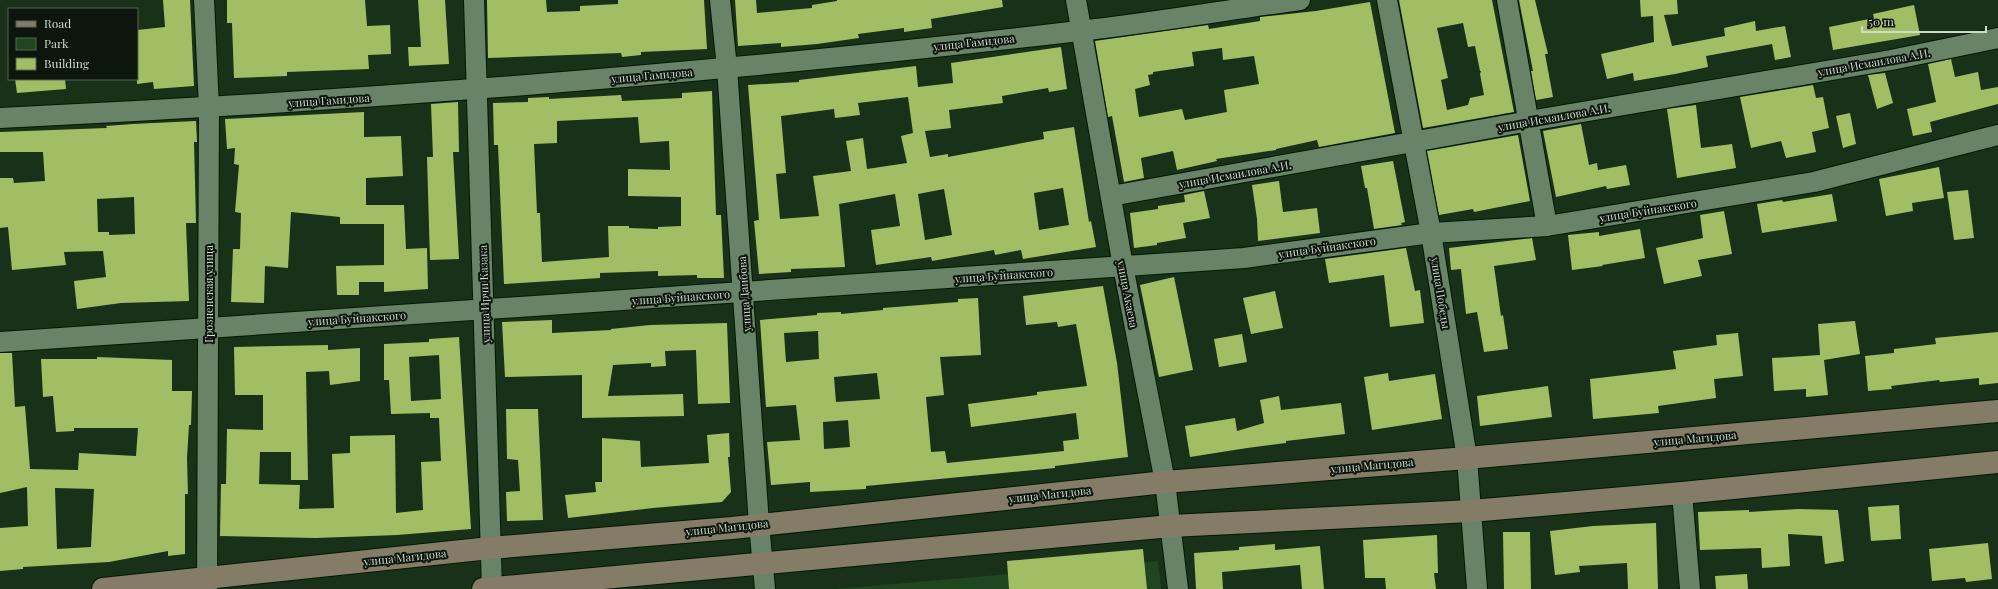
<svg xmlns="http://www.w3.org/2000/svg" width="1998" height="589" viewBox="0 0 1998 589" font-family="'Playfair Display',serif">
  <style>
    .green { fill: #1f461f }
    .building { fill: #a2be65; fill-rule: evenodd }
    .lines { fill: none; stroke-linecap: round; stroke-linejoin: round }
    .street-casing { stroke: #031903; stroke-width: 22 }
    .secondary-casing { stroke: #031903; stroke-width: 24 }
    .street { stroke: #688367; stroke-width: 20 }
    .secondary { stroke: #847c67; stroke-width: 22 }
    .labels { text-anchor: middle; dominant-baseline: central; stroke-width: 4; stroke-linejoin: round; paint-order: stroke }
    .street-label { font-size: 11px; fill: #cddbcc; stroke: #0c160c }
  </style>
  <rect width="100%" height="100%" fill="#1a3119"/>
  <!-- green -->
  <path class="green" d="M1158,561L1161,589H836Z"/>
  <!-- building -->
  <g class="building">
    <path d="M163,0H190L194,86L154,89L153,82L137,84V30L165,27Z"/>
    <path d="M227,0H365L367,26L390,25L391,54L368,55L369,69L287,72V76L234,78L232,23H227Z"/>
    <path d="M418,0H445L449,64L409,66L408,47H421Z"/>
    <path d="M487,0H546L547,12L580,11V6L618,4V0H704L707,49L641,52V55L622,57L621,53L488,58Z"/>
    <path d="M735,0H756L757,13L812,8V5L837,1V0H1002L1003,7L931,19L932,28L904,32V28L858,34L859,38L817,44L781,47V43L738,46Z"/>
    <path d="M1399,0H1492L1514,112L1423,128ZM1463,23L1468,47L1475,46L1480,71H1481L1480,74L1484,95L1470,98L1468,105L1447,110L1441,80L1448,78L1437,28Z"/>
    <path d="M1519,0H1535L1548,54H1545L1553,97L1536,100L1531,71H1533Z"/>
    <path d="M1640,0H1677L1678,14L1664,15L1672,46L1725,36L1724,28L1755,21L1756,31L1785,26L1791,57L1775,60L1772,44L1706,56L1708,67L1675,74L1634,81L1633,73L1607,79L1601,54L1654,42L1653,16L1641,17Z"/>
    <path d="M1370,2L1395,133L1319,147L1317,140L1276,149V150L1216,159L1217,161L1177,170L1173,151L1141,158L1144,178L1124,182L1112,116L1108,117L1095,41L1208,25L1209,29L1260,21V17L1316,11ZM1222,48L1223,60L1254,56L1259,84L1224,90L1227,112L1185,120L1182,109L1139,117L1135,89L1150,85L1148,75L1153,74V72L1194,66L1192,52Z"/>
    <path d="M1914,5L1920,35L1833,50L1829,27L1874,18L1873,14Z"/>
    <path d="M1061,47L1067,89L1049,92L1048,88L1002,96L1003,103L949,110L951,128L925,131L930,157L948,154V157L1044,139L1043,132L1074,127L1089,222L1091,221L1096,247L1023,259L1021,250L995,255L994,250L932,261L931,257L876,265L871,230L900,226L895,194L839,204L845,267L791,269V272L759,274L754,221L759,220L748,85L799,82V80L916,66L918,87L953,83L951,63ZM908,97L913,133L901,136L907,163L867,169L863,138L846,141L851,171L813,176L819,216L780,219L776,174L786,173L781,116L834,109L835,118L860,115L858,103ZM1063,188L1069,225L1039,230L1034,193ZM944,189L952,235L925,240L918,194Z"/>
    <path d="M1951,59L1955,77L1978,72L1981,90L1998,87V104L1930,122L1932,132L1913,136L1907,109L1936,102L1928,64Z"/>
    <path d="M1885,73L1893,103L1877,109L1868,75Z"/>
    <path d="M15,79H65L66,89L17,93Z"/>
    <path d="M1813,85L1816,98L1823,97L1829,128L1812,132L1816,152L1786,158L1781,141L1751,148L1740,97Z"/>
    <path d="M712,91L716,215H721L724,278H697V275L658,276V271L600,273V278L504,284L498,145H494L493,103L528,102V98L549,97V99L621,95L622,101L682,98V93ZM638,117L640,143L669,141L670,170L628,169V196L681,197V226L658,227V229L629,228V226H608L609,257L542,262L540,213H537L534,144L557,143V121Z"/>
    <path d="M458,102L459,152H453L459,259L430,260L427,157H433L431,104Z"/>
    <path d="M1696,105L1701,148L1732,144L1736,168L1677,178L1667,109Z"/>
    <path d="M364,112V137L401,136L403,176L366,178V205H404L406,249L427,248L428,289L384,292V282H359V295H337L336,266L384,265V224H340V217L291,212L288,268L265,266L264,303L231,302L233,249H240L241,213L235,212L239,165L234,164L235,148L227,149L225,119Z"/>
    <path d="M1850,113L1856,144L1843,148L1836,116Z"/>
    <path d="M196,121L197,142H194L196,223H186L189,301L121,303L77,309L74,281L106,277L103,251L64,252L66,265L12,270L8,227L0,228V178H13L14,183L45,181L43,152H0V132L107,128L106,126L133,124ZM134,197L135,234L109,235V232H98L97,199Z"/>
    <path d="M1581,124L1589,165L1597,163L1598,170L1626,165L1630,185L1607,189L1606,186L1556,197L1543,131Z"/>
    <path d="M1518,135L1530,201L1474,212L1473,209L1439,215L1427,151Z"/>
    <path d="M1393,161L1405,222L1401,223L1402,225L1374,229L1367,188H1365L1361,166Z"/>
    <path d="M1939,167L1944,198L1912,203L1913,211L1886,216L1879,179Z"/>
    <path d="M1279,181L1283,212L1317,208L1320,233L1258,241L1257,219L1252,185Z"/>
    <path d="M1968,190L1974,238L1954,240L1947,192Z"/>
    <path d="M1204,191L1210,218L1183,223L1186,238L1157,243V245L1134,248L1130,213L1158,209V206L1185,202L1184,195Z"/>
    <path d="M1832,194L1837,221L1762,233L1757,204L1782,200L1783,202Z"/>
    <path d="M1724,211L1732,254L1698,260L1702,276L1664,284L1656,248L1703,238L1700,215Z"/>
    <path d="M1640,229L1645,258L1602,265L1603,266L1572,270L1568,235L1599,232V236Z"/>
    <path d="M1532,238L1536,260L1494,266L1501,316L1503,315L1508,349L1484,352L1477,312L1466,314L1461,269L1451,270L1449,248Z"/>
    <path d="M1406,248L1415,291L1420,290L1424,323L1390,327L1384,275L1329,283L1325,259Z"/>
    <path d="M1174,277L1193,370L1159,377L1140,285Z"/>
    <path d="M1103,286L1117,363L1128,457L1055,466V468L866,486V489L810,492V482L771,485L767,442L800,440L796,405L766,407L760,320L817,315V313L841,312V314L883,310V308L958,302V299L978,298L981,355L940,357L944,395L926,397L931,452L945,451L947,463L1064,451L1063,441L1079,439L1076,413L971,427L968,404L1037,395V392L1087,386L1076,324L1058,327L1057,322L1026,325L1023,296ZM818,331L819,359L786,362L784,333ZM877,373L880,399L836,402L834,377ZM848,420L850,447L824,449L823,422Z"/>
    <path d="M1275,291L1283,328L1251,334L1243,298Z"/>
    <path d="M552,320V333L611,330V329L650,325L727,323L730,403L698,404L696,350L665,351L666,366L651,367V363L613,365L608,396L683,394L684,416L582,418V375L505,377L502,322Z"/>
    <path d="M1855,321L1860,354L1824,360L1828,395L1806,397V389L1774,391L1772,358L1820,355L1818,324Z"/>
    <path d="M1998,332V383L1979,385V378L1940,382L1939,380L1891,386L1892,389L1868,391L1865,356L1894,353V349L1936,344L1935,338Z"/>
    <path d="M1738,333L1743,376L1714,379L1716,398L1658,406L1659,413L1593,419L1590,379L1676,369L1673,351L1717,345L1716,335Z"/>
    <path d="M1242,334L1247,362L1219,367L1214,339Z"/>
    <path d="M459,337L471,529L397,535L316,538L220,536L221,484H226L227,429L263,430V395H235L234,347L328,345V350L360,348V381L330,385L329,371L306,372L308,480H291V452H260L259,484L300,485L299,509L334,508L332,454L350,453V436L395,435L396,513L423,510L421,462L441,461L439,418H430V413L391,414L389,380H384V344L429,342V339ZM439,355L441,399L411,401L409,357Z"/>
    <path d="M0,353H12L15,407L25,406L30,469L78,470L79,453L136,456L138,428H74V431L56,432L53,396L43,397L41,359H97V357L172,360V391H192L191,425H189L187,458L188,494H185V554L168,556V551L109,562L23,567V569L0,571V528L28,526L27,487L0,493ZM55,488L94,489L91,547L57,549Z"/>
    <path d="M1388,373L1389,381L1435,374L1442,419L1372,430L1364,377Z"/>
    <path d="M1548,386L1552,417L1480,426L1477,396Z"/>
    <path d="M1279,396L1281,410L1341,403L1345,434L1286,441V443L1247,448L1190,457L1185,426L1235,418L1237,431L1264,423L1260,400Z"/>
    <path d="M506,409H538L543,520L507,521L506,492L520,491L518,460L507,459Z"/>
    <path d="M729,433L730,457H728L731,492L722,502L653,508L568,518L565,495L596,492L595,482H602V438L640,441L641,467L709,463L707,435Z"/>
    <path d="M1899,505L1901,539L1871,541L1868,507Z"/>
    <path d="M1798,509L1838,510L1844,561L1825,564L1822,536L1788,534L1790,566L1762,568L1761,548L1700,550L1698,512L1749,510V512Z"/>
    <path d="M1656,523L1658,589H1628L1627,563L1579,566L1580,572L1555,575L1550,531L1593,526Z"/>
    <path d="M1503,532H1530L1531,589H1504Z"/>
    <path d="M1437,535L1438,573H1434L1436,589H1386L1385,578H1365L1363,540Z"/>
    <path d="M1988,543L1992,579L1966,582L1965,578L1932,581L1929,549Z"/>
    <path d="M1275,544V550L1320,546L1324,589H1302L1300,565L1222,572L1223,589H1196L1194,553L1239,550V547Z"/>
    <path d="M1143,549L1147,589H1009L1007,561Z"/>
    <path d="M1747,574L1748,589H1716L1715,576Z"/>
  </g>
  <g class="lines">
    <defs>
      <g id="street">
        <path d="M204,0L209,108L207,589"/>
        <path d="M474,0L492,589"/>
        <path d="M720,0L727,68L759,524L765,589"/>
        <path d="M1076,0L1123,266L1165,482L1178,589"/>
        <path d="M1387,0L1431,233L1467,458L1477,589"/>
        <path d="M1507,0L1547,226"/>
        <path d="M0,118C361,101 721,73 1079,31C1153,23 1227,10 1300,0"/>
        <path d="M1111,196L1529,121L1891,60L1998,38"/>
        <path d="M0,342L1244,258L1431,233L1547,226L1814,182L1998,135"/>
        <path d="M1682,493L1690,589"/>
      </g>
      <g id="secondary">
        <path d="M103,589L490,548L732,528L1165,482L1467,458L1998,411"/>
        <path d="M483,589L1171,526L1471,511L1682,493L1998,462"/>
      </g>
    </defs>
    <!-- street casing -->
    <use href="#street" class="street-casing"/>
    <!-- secondary casing -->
    <use href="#secondary" class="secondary-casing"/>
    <!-- street -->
    <use href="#street" class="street"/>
    <!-- secondary -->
    <use href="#secondary" class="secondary"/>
  </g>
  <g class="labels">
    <!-- street labels -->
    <g class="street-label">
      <text transform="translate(974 42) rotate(-6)">улица Гамидова</text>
      <text transform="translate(1874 62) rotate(-10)">улица Исмаилова А.И.</text>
      <text transform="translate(652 75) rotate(-5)">улица Гамидова</text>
      <text transform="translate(329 100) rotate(-4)">улица Гамидова</text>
      <text transform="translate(1554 117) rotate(-10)">улица Исмаилова А.И.</text>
      <text transform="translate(1235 174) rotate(-10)">улица Исмаилова А.И.</text>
      <text transform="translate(1648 210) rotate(-9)">улица Буйнакского</text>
      <text transform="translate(1327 247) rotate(-8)">улица Буйнакского</text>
      <text transform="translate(1004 275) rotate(-4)">улица Буйнакского</text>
      <text transform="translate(1441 293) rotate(81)">улица Победы</text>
      <text transform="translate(208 294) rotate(-90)">Грозненская улица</text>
      <text transform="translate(484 294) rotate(-92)">улица Ирчи Казака</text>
      <text transform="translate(744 294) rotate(-94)">улица Даибова</text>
      <text transform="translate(1128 294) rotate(79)">улица Акаева</text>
      <text transform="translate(681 297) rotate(-4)">улица Буйнакского</text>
      <text transform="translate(357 318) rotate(-4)">улица Буйнакского</text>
      <text transform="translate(1695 438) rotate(-5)">улица Магидова</text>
      <text transform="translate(1372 465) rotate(-5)">улица Магидова</text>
      <text transform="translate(1050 494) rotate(-6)">улица Магидова</text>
      <text transform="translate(727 527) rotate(-6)">улица Магидова</text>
      <text transform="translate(405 557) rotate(-6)">улица Магидова</text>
    </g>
  </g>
  <!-- legend -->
  <rect x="8" y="8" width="130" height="72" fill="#0c160c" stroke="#596559"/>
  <rect x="16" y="21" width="20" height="6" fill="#847c67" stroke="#596559"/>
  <text x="44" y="28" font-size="12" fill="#cddbcc">Road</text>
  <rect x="16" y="38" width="20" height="12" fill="#1f461f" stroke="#596559"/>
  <text x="44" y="48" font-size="12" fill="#cddbcc">Park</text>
  <rect x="16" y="58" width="20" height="12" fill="#a2be65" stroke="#596559"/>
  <text x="44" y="68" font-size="12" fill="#cddbcc">Building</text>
  <!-- scale -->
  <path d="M1862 26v6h124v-6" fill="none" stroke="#cddbcc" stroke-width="2"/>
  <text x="1868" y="26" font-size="12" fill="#cddbcc" stroke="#0c160c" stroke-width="3" paint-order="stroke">50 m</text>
</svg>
